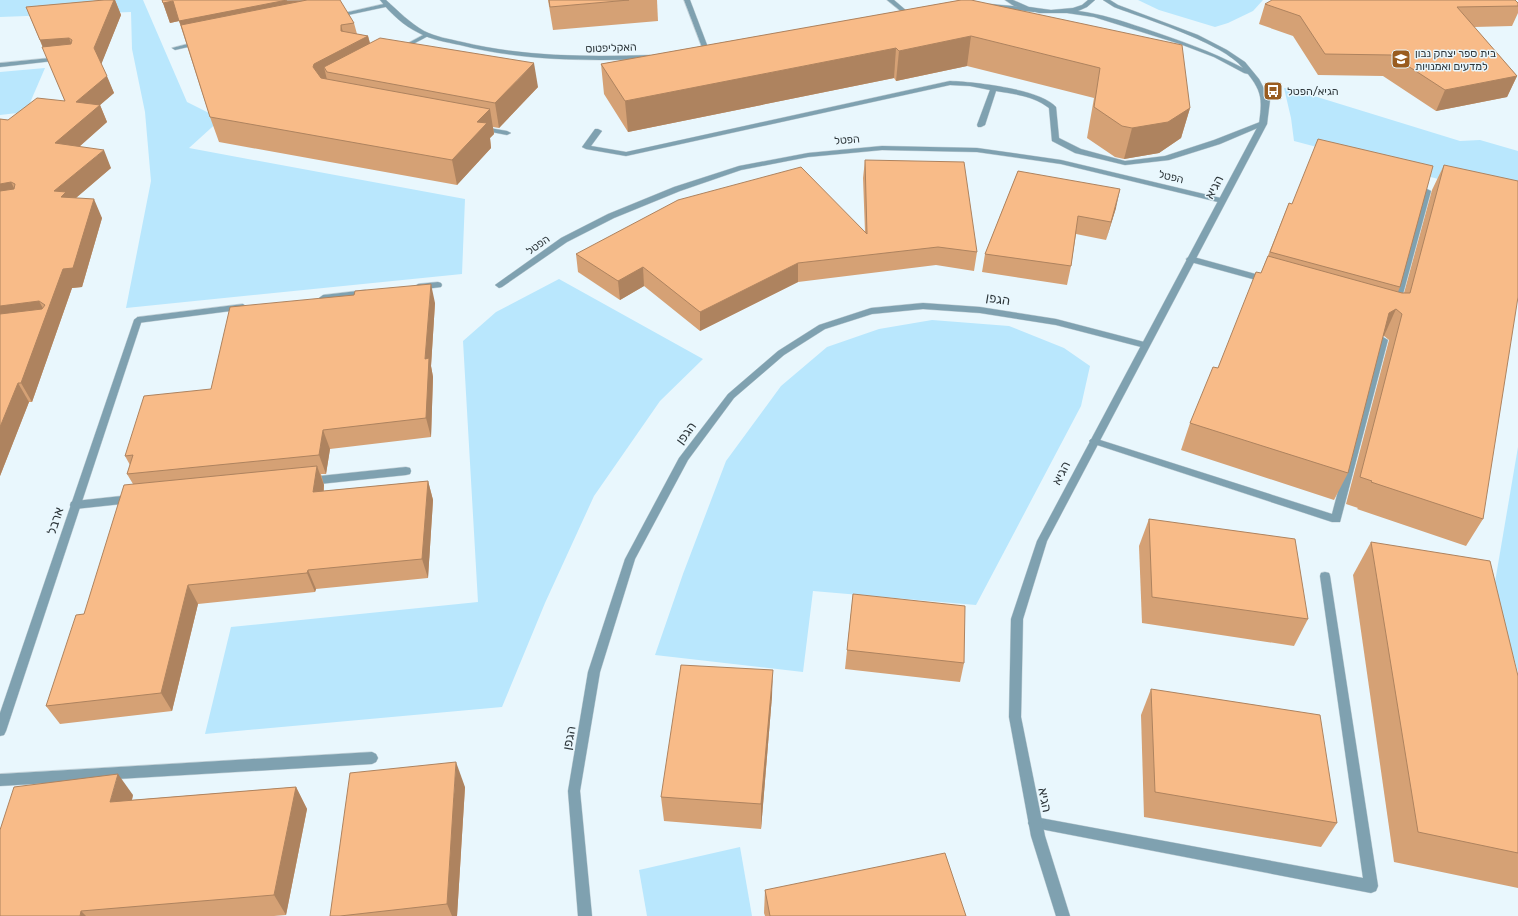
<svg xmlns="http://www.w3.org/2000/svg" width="1518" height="916" viewBox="0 0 1518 916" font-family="Rubik,'Noto Sans Hebrew',sans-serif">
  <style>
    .green { fill: #b9e7fd }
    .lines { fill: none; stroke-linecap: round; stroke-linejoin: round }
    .service-casing { stroke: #c7d4da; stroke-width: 1 }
    .minor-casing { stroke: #c7d4da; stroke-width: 1 }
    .tertiary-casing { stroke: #c7d4da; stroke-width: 1 }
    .service { fill: #7fa1b0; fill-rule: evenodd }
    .minor { fill: #7fa1b0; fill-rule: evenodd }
    .tertiary { fill: #7fa1b0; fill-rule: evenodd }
    .wall { fill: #d5a175 }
    .shaded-wall { fill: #ae835f }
    .building { fill: #f8bb88; stroke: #ae835f }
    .labels { text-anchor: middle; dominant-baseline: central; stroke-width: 3; stroke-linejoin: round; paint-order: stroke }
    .far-street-label { font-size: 11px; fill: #2e373b; stroke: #e9f7fd }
    .far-poi-label { font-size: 11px; fill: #2e373b; stroke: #e9f7fd; text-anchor: start }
    .street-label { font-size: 13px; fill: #2e373b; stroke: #e9f7fd }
  </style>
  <rect width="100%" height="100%" fill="#e9f7fd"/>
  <!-- green -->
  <g class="green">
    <path d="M0,0H143L187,102L221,119L189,148L465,199L462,274L126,308L151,181L145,112L132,49L131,12L0,17Z"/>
    <path d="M1138,0H1263L1253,11L1228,23L1215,27L1159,10Z"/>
    <path d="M45,68L26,112L0,115V72Z"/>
    <path d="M1284,88L1309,89L1314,96L1460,141L1480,140L1518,151V200L1294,141L1291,118Z"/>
    <path d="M559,279L703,359L660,401L594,496L545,603L502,707L205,734L231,627L478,602L463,341L496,312Z"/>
    <path d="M932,320L1009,326L1064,348L1090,366L1081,406L976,605L813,591L803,672L655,655L683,574L726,461L781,386L827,347L879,329Z"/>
    <path d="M1518,447V672L1494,588Z"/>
    <path d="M740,847L752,916H647L639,870Z"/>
  </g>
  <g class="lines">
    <defs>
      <g id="service">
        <path d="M684,0H690L709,50L708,51L703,50Z"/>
        <path d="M887,0H894L908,12L903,13Z"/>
        <path d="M388,3L390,4V6L334,18L331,16Z"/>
        <path d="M425,34L430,35L402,50L397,49Z"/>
        <path d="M199,41L202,43L201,44L175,50L172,48Z"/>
        <path d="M60,57L63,59L62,60L0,67V63Z"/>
        <path d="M950,81C975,82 1040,89 1056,107L1059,138L1081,149L1125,161L1165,156L1214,140L1260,122H1266L1267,124L1220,144L1169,160L1125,165L1075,153L1052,141L1049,108C1034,96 1014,94 996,91L985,125L981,127H978L977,125L990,90L970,86L950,85L626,156L586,149L582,147L595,129H598L602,131L591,146L626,152Z"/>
        <path d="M478,126L507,131L511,133L507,135L481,130H478Z"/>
        <path d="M1424,189H1427L1431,191L1400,305L1396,308L1392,305Z"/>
        <path d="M1190,256L1270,278L1271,280L1267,283L1187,261L1186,259Z"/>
        <path d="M438,282L441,283L442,285L441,287L418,290L414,287L418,284Z"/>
        <path d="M366,290L370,293L369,295L323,301L319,298L323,295Z"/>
        <path d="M243,304L247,307L246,309L138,323L134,320L138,317Z"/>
        <path d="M1383,337L1388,340L1340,522H1332L1091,443L1089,441L1091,439H1097L1332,514L1378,340Z"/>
        <path d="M406,467L410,468L411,471L410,474L406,475L310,485L306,484L305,481L306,478L310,477Z"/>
        <path d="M131,495L135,496L136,499L135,502L131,503L75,509L71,508L70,505L71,502L75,501Z"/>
        <path d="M1325,572L1329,573L1330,576L1378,886L1376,891L1371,893L1030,827L1028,823L1030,819L1035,817L1363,878L1320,576L1321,573Z"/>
        <path d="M372,752L376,754L378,758L376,762L372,764L0,786V774Z"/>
      </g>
      <g id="minor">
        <path d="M380,0H386C398,11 410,23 424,31C436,37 449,39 462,42C524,57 587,57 650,55L653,57L650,59C586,61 523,61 460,45C446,42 432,40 419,33C404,26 390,13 380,0Z"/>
        <path d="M990,4L1034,8L1037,10L1034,12L988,7L987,6Z"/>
        <path d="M882,146L977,148L1061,160L1225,199L1226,201L1222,203L1061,164L977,152L882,150L808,157L741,170L680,191L614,218L567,242L502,287L499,288L495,285L561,238L608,214L674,187L739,166L808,153Z"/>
        <path d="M923,303L980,307L1056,319L1148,343L1150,345L1145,348L1056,325L980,313L923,309L872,314L825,329L784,355L734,398L688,460L635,559L600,672L580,791L592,916H578L568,791L588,672L625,559L679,458L728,394L778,351L819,325L871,308Z"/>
        <path d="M138,317L142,320L6,731L4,735L0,736V713L134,320Z"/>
      </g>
      <path id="tertiary" d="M1005,0H1013L1029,7L1051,10L1073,8L1082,5L1088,0H1095L1087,7L1078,11C1101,14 1122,21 1143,28C1178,40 1211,51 1243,68C1223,43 1146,19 1114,7L1103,0H1110L1118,5L1198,35L1227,50L1245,62L1259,79L1270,100L1267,124L1047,541L1023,619L1021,717L1045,836L1070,916H1056L1031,836L1009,717L1011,619L1037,541L1259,124C1262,101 1263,93 1248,74L1244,73L1214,57L1180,44L1094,17L1067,13H1039L1014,6Z"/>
    </defs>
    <!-- service casing -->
    <use href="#service" class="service-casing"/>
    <!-- minor casing -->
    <use href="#minor" class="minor-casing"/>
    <!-- tertiary casing -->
    <use href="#tertiary" class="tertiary-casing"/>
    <!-- service -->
    <use href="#service" class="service"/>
    <!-- minor -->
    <use href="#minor" class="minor"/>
    <!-- tertiary -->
    <use href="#tertiary" class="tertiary"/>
  </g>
  <!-- wall -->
  <g class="wall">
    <path d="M104,0H115L121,15L101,64L114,93L100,105L107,122L79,147L111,168L76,198L102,218L82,287L72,288L32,402H29L0,476V119L8,120L65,101L26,7Z"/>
    <path d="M162,0L354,23L357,34L368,36L370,43L538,87L499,128L493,127L494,134L490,138L491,148L457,185L219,142L210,117L179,21L170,23Z"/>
    <path d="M548,0H657L658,21L553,30Z"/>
    <path d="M961,0L1190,108L1181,138L1159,153L1124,159L1115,157L1087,138L1094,98L967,66L896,81L894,78L628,132L604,94L601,64Z"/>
    <path d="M1518,3V13L1512,26L1474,27L1517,76L1507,97L1436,111L1383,76L1318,75L1293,36L1259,24L1265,4Z"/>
    <path d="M865,160L977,252L974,271L936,265L798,282L700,331L644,286L620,300L578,272L576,254L865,232L863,178Z"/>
    <path d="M1444,165L1483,519L1466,546L1357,509L1358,508L1346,504L1389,340L1384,336H1383L1348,473L1334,500L1181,450L1190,423L1218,368L1261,273L1289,203L1400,287L1398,292L1404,293L1432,190Z"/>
    <path d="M1018,171L1116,208L1106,240L1076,234L1071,266L1067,285L982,272L985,254Z"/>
    <path d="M435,303L431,366L433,377L431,437L330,449L326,474H321L324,485V491L428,481L433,500L428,578L316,589L315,592L198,604L172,711L60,724L46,706L84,614L133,484L127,474L130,465L125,456L211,389Z"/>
    <path d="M1149,519L1308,619L1294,646L1142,623L1139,546Z"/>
    <path d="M1371,542L1518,676V888L1394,862L1353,575Z"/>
    <path d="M853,594L964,663L960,682L845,669Z"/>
    <path d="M1151,689L1337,823L1321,847L1144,817L1141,715Z"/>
    <path d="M772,696L761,829L664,821L661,797Z"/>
    <path d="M296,787L307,809L286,915L274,916H0L133,795L132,800Z"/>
    <path d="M465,787L457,916H330Z"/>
    <path d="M765,890L966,916H765L764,913Z"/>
  </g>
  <!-- shaded-wall -->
  <g class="shaded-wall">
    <path d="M114,0H115L121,15L101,65L94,48Z"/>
    <path d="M336,0L187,42L179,21L170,23L163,3L173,1Z"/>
    <path d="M341,25L347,47L368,36L374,60L324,67L328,84L321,88L313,67L314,64L341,31Z"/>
    <path d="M971,36L967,66L896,81L899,51Z"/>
    <path d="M69,38L76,55L47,57L40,40Z"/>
    <path d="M896,48L894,78L628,132L625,101Z"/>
    <path d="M534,63L538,87L499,128L495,103Z"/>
    <path d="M107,76L114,93L100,105L107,122L63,161L55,143L76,102Z"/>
    <path d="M1517,76L1507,97L1436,111L1445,90Z"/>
    <path d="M1190,108L1181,138L1159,153L1124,159L1132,128Z"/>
    <path d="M490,109L494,134L490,138L491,148L457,185L452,160L477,122Z"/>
    <path d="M104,150L111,168L71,202L75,210L54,191Z"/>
    <path d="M11,182L20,200L0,204V184Z"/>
    <path d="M1120,189L1116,208L1106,240L1111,222Z"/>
    <path d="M94,199L102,218L82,287L72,288L32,402L21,383L0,326V306L39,301L46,314L63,269Z"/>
    <path d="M798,263V282L700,331V312Z"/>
    <path d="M643,267L644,286L620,300L618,281Z"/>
    <path d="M431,284L435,303L431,366L433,377L431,437L426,418L425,359Z"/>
    <path d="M1396,309L1384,336L1377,340L1389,313Z"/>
    <path d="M18,383L29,402L0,476V427Z"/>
    <path d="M323,430L330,449L326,474L319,455Z"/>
    <path d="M317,466L324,485L321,511L313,492Z"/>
    <path d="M428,481L433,500L428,578L422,559Z"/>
    <path d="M308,570L316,589L315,592L307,573Z"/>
    <path d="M188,585L198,604L172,711L161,693Z"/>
    <path d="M773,670L772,696L761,829V804Z"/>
    <path d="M456,762L465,787L457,916H452L447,904Z"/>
    <path d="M118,774L133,795L126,823L110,802Z"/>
    <path d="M296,787L307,809L286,915L274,895Z"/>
    <path d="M81,911L86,916H80Z"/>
  </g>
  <!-- building -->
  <g class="building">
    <path d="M104,0H114L94,48L107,76L76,102L100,105L55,143L104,150L54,191L66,192L61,197L94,199L73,268L63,269L21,383H18L0,427V314L42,309L45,305L39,301L0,306V191L14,189L15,184L11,182L0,184V119L8,120L37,98L65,101L42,47L71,44L72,40L69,38L40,40L26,7Z"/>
    <path d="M162,0H287L179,21L173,1L163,3Z"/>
    <path d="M307,0H340L354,23L341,25V31L368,36L314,64L313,67L321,78L490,109L477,122L487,123L452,160L210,117L181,25Z"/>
    <path d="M549,0H629L550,7Z"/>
    <path d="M961,0H971L1182,45L1190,108L1168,122L1132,128L1122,126L1094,107L1100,68L971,36L899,51L896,48L625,101L601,64Z"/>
    <path d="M1272,0H1515L1518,3V6L1457,7L1517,76L1445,90L1391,55L1325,54L1300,16L1265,4Z"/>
    <path d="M380,38L534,63L495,103L327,72L324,67Z"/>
    <path d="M1318,139L1433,166L1400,287L1270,252L1289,203L1292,204Z"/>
    <path d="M865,160L964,162L977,252L938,247L798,263L700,312L643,267L618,281L576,254L678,200L801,167L867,234Z"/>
    <path d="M1444,165L1518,181V297L1483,519L1371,482L1372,481L1360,477L1402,314L1396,309L1389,313L1348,473L1190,423L1213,367L1218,368L1256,272L1261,273L1268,256L1402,293H1410Z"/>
    <path d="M1018,171L1120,189L1111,222L1078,216L1071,266L985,254Z"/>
    <path d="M431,284L425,359L429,358L426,418L323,430L319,455L127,474L133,455L125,456L144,396L211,389L230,307L354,295L355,291Z"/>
    <path d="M317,466L313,492L428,481L422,559L308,570L307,573L188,585L161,693L46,706L76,615L84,614L124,485Z"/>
    <path d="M1149,519L1295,539L1308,619L1152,597Z"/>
    <path d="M1371,542L1490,561L1518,676V853L1418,832Z"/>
    <path d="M853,594L965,606L964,663L847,650Z"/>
    <path d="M681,665L773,670L761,804L661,797Z"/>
    <path d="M1151,689L1320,715L1337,823L1155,792Z"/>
    <path d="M456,762L447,904L340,916H330L350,773Z"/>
    <path d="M118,774L110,802L296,787L274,895L81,911L80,916H0V830L14,787Z"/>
    <path d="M945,853L966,916H770L765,890Z"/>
  </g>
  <!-- icons -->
  <defs>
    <symbol id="school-square" viewBox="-11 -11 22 22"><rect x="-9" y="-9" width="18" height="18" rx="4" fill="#995c20" stroke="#e9f7fd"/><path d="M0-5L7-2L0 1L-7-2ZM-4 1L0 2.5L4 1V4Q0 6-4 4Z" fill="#fff"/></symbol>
    <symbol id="bus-square" viewBox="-11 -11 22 22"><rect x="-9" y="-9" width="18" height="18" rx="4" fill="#995c20" stroke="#e9f7fd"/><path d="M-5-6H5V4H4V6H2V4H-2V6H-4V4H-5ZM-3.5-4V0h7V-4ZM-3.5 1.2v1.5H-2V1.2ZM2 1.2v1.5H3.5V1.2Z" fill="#fff"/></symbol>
  </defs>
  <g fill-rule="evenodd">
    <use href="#school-square" x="1390" y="48" width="22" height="22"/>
    <use href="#bus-square" x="1262" y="80" width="22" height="22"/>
  </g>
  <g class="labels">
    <!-- far-street labels -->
    <g class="far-street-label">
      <text transform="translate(611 48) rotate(-2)">האקליפטוס</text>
      <text transform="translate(847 140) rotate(-5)">הפטל</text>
      <text transform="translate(1171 177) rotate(14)">הפטל</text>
      <text transform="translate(538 245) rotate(-35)">הפטל</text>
    </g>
    <!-- far-poi labels -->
    <g class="far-poi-label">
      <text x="1415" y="53">בית ספר יצחק נבון<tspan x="1415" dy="13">למדעים ואמנויות</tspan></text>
      <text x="1287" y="91">הגיא/הפטל</text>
    </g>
    <!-- street labels -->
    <g class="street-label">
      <text transform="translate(1214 187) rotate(-62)">הגיא</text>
      <text transform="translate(998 299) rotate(9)">הגפן</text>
      <text transform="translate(686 433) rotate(-53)">הגפן</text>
      <text transform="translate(1061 473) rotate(-63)">הגיא</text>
      <text transform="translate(55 521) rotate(-72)">ארבל</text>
      <text transform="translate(569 738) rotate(-80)">הגפן</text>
      <text transform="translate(1045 800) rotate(79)">הגיא</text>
    </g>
  </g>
</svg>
